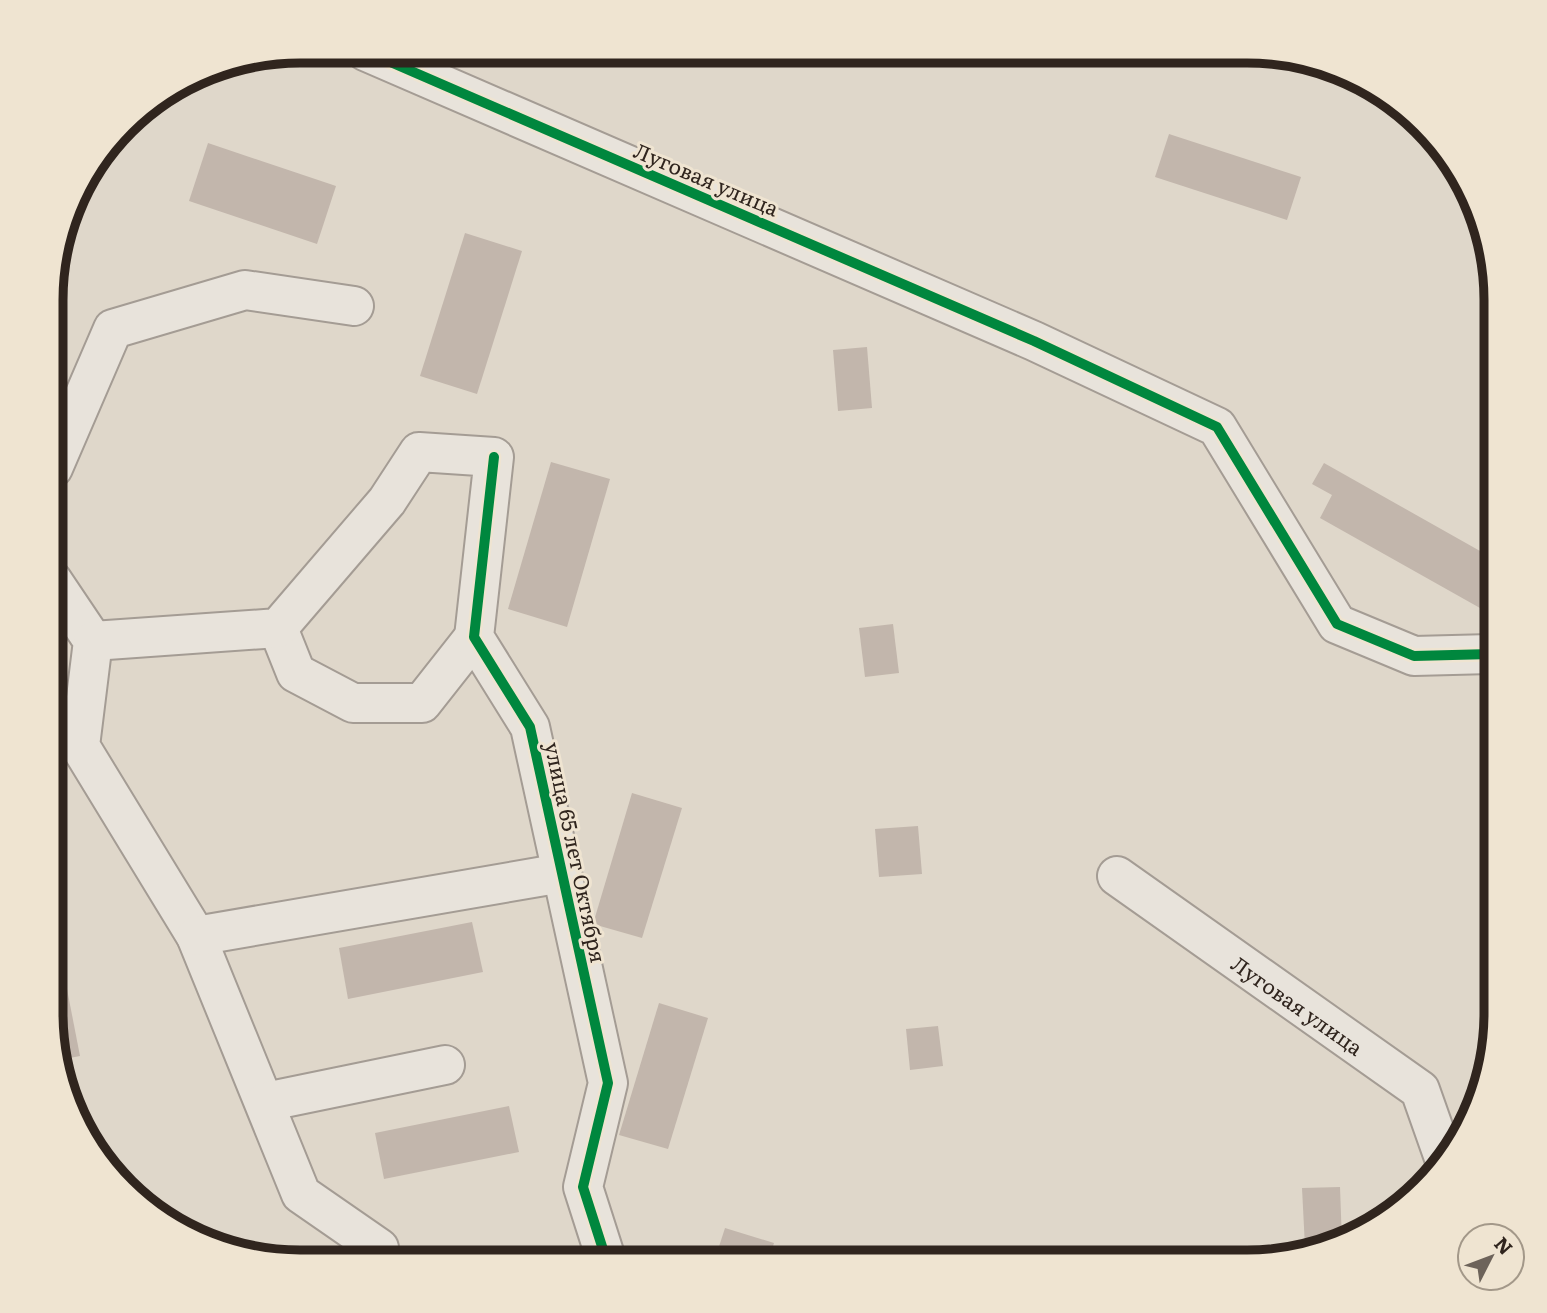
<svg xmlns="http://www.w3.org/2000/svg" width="1547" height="1313" viewBox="0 0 1547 1313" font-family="Literata,serif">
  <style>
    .building { fill: #c2b6ac }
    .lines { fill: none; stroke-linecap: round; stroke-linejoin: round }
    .minor-casing { stroke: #a49c94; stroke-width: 42 }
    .minor { stroke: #e8e3db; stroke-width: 38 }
    .cycleway-casing { stroke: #efe4d1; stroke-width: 15 }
    .cycleway { stroke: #00873e; stroke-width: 10 }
    .labels { text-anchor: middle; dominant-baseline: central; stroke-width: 6; stroke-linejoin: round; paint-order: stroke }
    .street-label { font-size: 21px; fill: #30251e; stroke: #efe4d1 }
    .rim { fill: none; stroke: #30251e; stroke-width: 9 }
  </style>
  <rect width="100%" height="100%" fill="#dfd7ca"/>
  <!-- building -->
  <g class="building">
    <path d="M1169,134L1301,177L1287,220L1155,177Z"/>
    <path d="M208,143L336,186L317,244L189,201Z"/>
    <path d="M465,233L522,251L477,394L420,376Z"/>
    <path d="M867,347L872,408L838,411L833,350Z"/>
    <path d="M551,462L610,479L567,627L508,609Z"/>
    <path d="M1324,463L1496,560V617L1320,518L1332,495L1312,484Z"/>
    <path d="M893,624L899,673L865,677L859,628Z"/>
    <path d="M632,793L682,808L642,938L593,924Z"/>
    <path d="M918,826L922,874L879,877L875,829Z"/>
    <path d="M52,912L80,1056L59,1060L51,1029Z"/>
    <path d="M472,922L483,972L348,999L339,948Z"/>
    <path d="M659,1003L708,1018L668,1149L619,1135Z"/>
    <path d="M938,1026L943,1066L910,1070L906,1029Z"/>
    <path d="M509,1106L519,1152L384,1179L375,1133Z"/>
    <path d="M1340,1187L1342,1243L1305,1247L1302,1188Z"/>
    <path d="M725,1228L774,1243L768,1262H714Z"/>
  </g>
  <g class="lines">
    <defs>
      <g id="minor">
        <path d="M365,51L1034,341L1217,427L1337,624L1414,656L1491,654L1496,649"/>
        <path d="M53,468L113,329L245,290L354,306"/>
        <path d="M52,580L93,641L80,746L196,936L301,1194L379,1248"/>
        <path d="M278,628L296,673L353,703H422L474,637"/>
        <path d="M93,641L278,628L387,501L419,452L494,457L474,637L530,727L608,1083L583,1187L607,1262"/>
        <path id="s1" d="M1117,876L1420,1090L1444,1158"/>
        <path d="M196,936L562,873"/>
        <path d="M265,1102L445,1065"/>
      </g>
    </defs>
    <!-- minor casing -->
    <use href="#minor" class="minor-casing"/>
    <!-- minor -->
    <use href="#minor" class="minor"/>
    <defs>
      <g id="cycleway">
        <path d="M365,51L1034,341L1217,427L1337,624L1414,656L1491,654L1496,649"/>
        <path d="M494,457L474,637L530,727L608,1083L583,1187L607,1262"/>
      </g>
    </defs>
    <!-- cycleway casing -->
    <use href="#cycleway" class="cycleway-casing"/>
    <!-- cycleway -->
    <use href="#cycleway" class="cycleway"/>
  </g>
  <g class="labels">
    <!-- street labels -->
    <g class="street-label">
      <text transform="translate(707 178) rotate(23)">Луговая улица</text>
      <text transform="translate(577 852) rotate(78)">улица 65 лет Октября</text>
      <text stroke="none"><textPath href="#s1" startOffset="222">Луговая улица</textPath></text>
    </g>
  </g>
  <!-- crop -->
  <path d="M0 0H1547V1313H0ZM300 63H1247A237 237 0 0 1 1484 300V1013A237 237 0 0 1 1247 1250H300A237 237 0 0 1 63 1013V300A237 237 0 0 1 300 63Z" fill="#efe4d1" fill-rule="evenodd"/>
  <path class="rim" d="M300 63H1247A237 237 0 0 1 1484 300V1013A237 237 0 0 1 1247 1250H300A237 237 0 0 1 63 1013V300A237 237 0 0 1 300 63Z"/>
  <!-- north arrow -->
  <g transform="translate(1491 1257) rotate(48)"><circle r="33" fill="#efe4d1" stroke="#a39889" stroke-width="2"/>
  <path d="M0-5L12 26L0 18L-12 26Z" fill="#6d635a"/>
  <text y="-10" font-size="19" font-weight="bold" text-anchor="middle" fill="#30251e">N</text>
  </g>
</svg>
